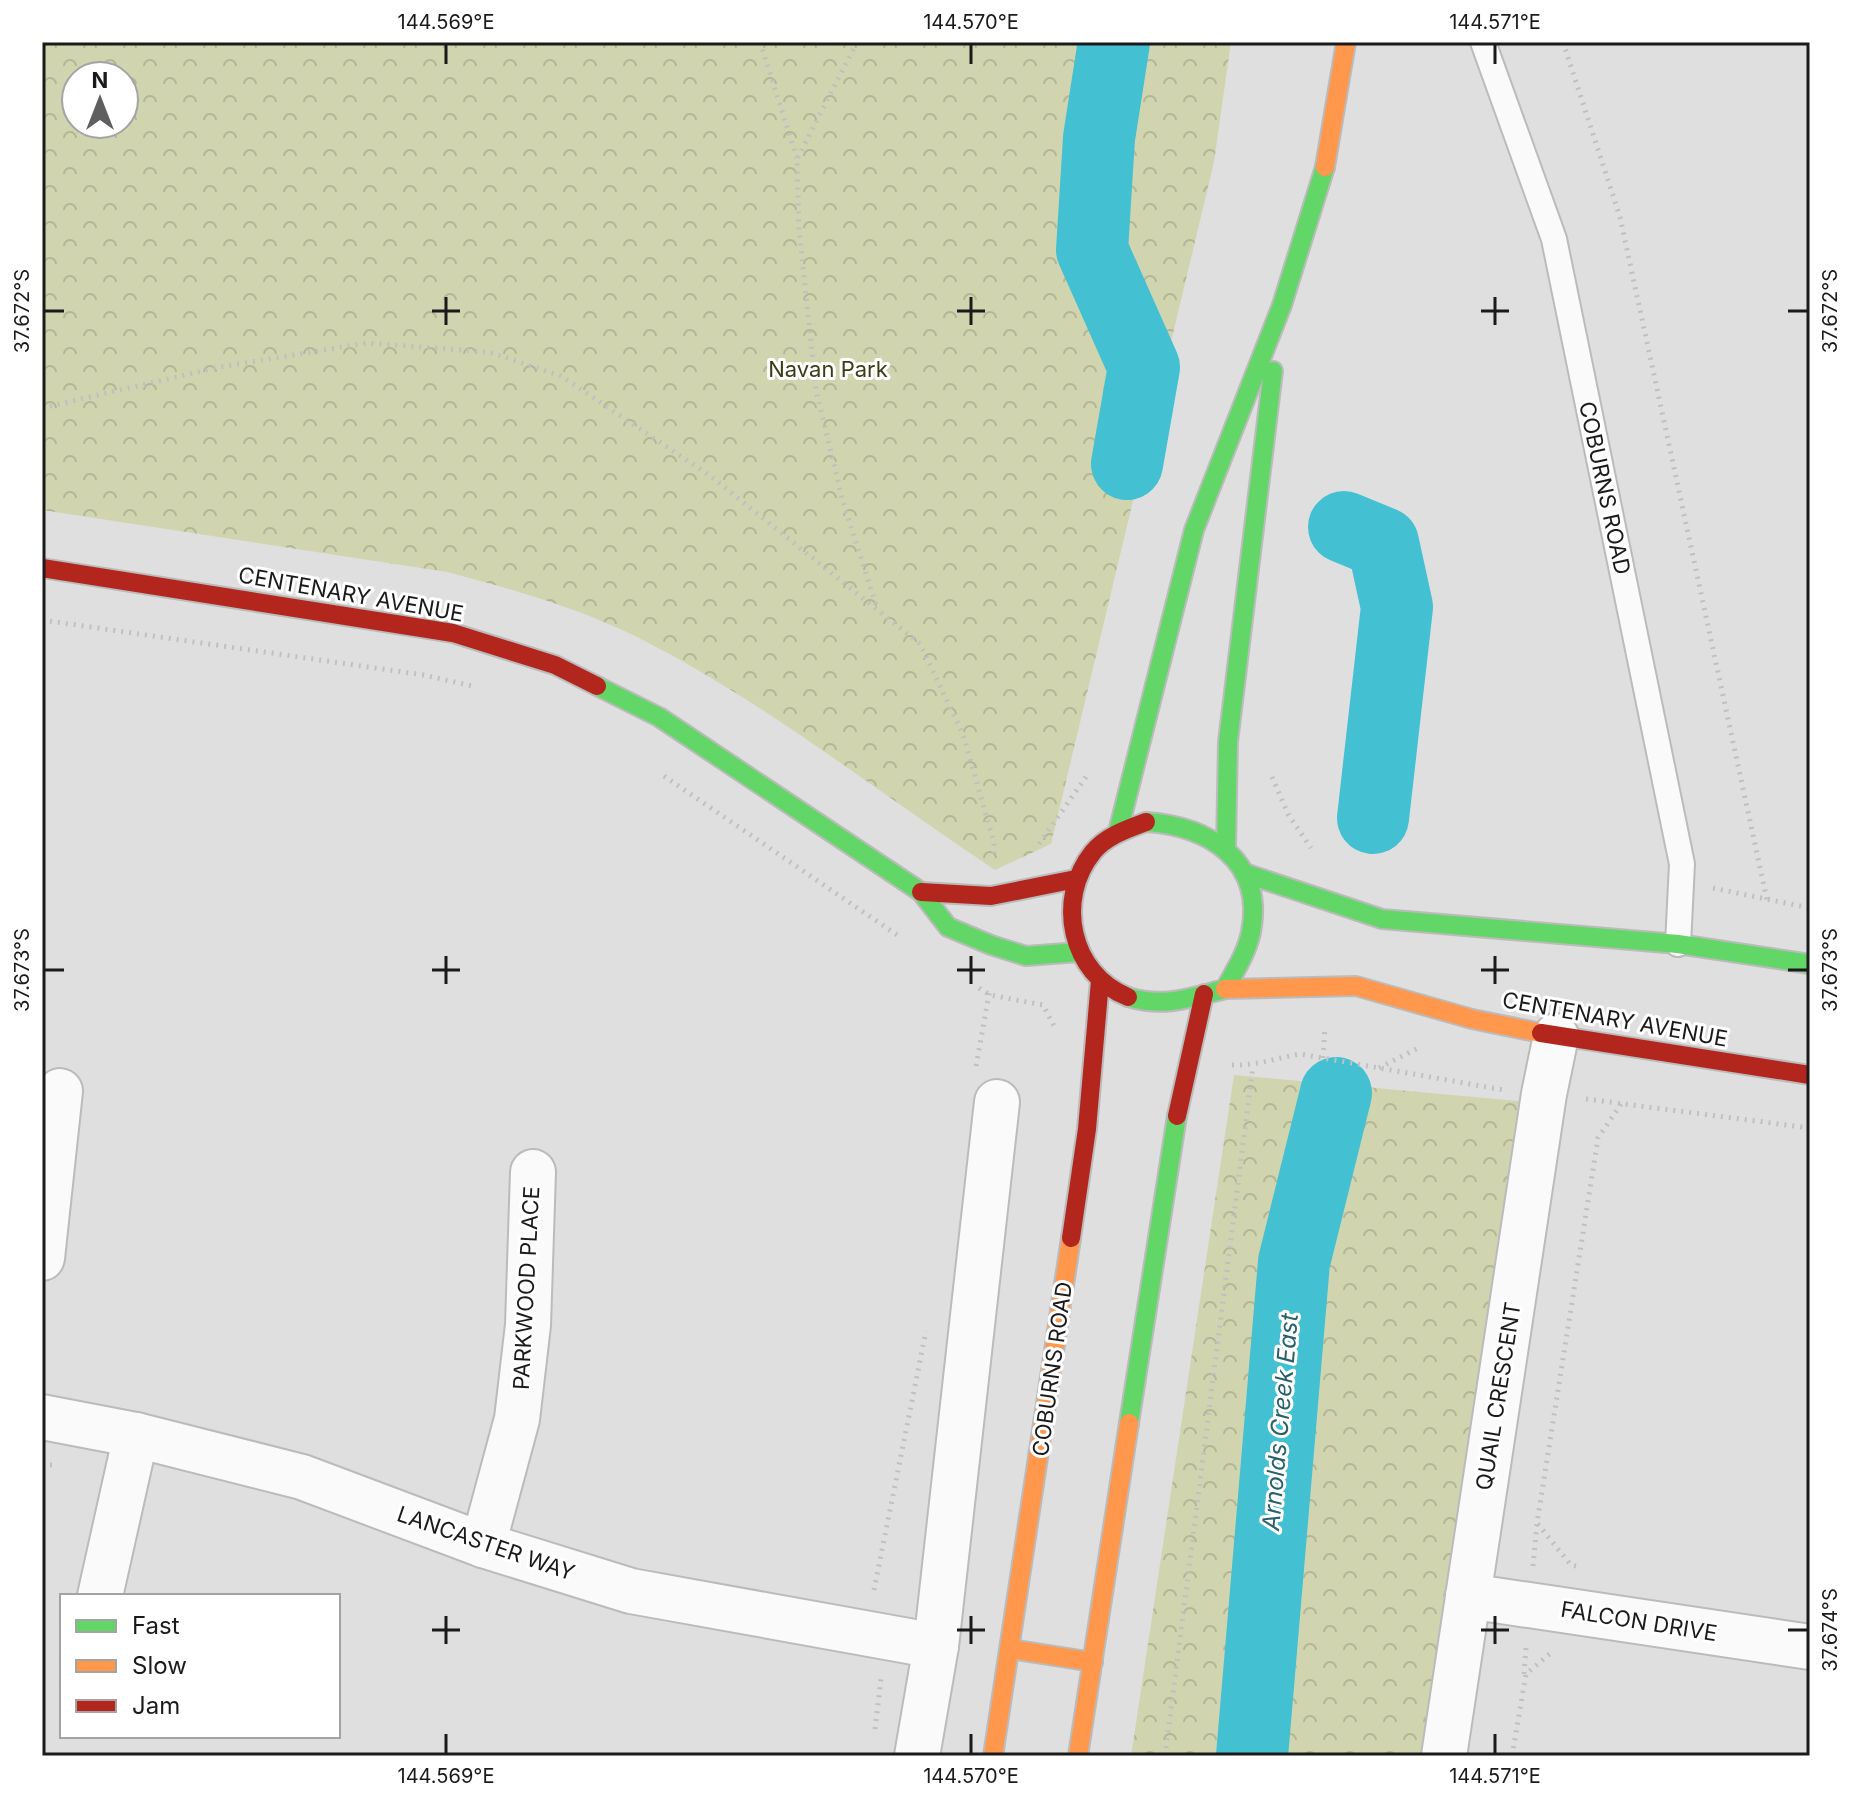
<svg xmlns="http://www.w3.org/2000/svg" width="1852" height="1798" viewBox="0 0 1852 1798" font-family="Inter,sans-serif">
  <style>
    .park { fill: url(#park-crowns); fill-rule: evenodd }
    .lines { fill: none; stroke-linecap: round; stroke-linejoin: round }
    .river { stroke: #43c0d2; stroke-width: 72 }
    .lane-casing { stroke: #bbb; stroke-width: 28 }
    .street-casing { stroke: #bbb; stroke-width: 48 }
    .fast-casing { stroke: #bbb; stroke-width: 22 }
    .slow-casing { stroke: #bbb; stroke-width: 22 }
    .jam-casing { stroke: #bbb; stroke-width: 22 }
    .path { stroke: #bfc0c0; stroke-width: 5; stroke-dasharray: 2 6; stroke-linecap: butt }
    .lane { stroke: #fafafa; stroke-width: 24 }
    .street { stroke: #fafafa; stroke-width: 44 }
    .fast { stroke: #63d668; stroke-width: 18 }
    .slow { stroke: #ff974d; stroke-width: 18 }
    .jam { stroke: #b3261e; stroke-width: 18 }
    .ticks { fill: none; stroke: #1a1a1b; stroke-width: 3 }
    .labels { text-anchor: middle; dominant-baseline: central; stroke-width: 6; stroke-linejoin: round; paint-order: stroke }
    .park-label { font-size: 22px; fill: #3b3d14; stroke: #fff }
    .street-label { font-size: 22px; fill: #1a1a1b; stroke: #fff }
    .water-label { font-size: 24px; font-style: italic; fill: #28606c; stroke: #fff }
    .neatline { fill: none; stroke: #1a1a1b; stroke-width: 3 }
    .ticks-label { font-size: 20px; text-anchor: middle; fill: #1a1a1b }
  </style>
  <defs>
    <pattern id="park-crowns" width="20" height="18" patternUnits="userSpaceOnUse" patternTransform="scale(2)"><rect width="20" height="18" fill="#d1d5af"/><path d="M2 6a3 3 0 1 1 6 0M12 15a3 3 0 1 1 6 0" fill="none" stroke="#b3b696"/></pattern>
  </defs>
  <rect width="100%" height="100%" fill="#dfdfdf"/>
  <!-- park -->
  <g class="park">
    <path d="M42,42H1231L1214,162L1051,844L995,870C877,792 764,701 637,637C576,607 512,589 447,572L42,510ZM76,76H124V124H76Z"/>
    <path d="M1234,1075L1528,1102L1430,1756H1131Z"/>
  </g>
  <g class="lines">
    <!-- river -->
    <g class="river">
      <path d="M1114,42L1099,138L1092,250L1144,367L1127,464"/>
      <path d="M1344,527L1383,543L1397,607L1373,818"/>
      <path d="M1252,1756L1294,1262L1336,1093"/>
    </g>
    <defs>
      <path id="lane" d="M1483,42L1554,239L1682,864L1678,944"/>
      <g id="street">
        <path d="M42,1258L60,1091"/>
        <path d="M42,1417L136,1435L302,1477L483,1545L631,1591L936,1646"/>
        <path d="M483,1545L517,1419L528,1325L533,1172"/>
        <path d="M100,1596L136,1435"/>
        <path d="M1468,1596L1810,1647"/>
        <path d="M917,1756L936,1646L997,1102"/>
        <path d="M1444,1756L1544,1094L1556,1036"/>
      </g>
      <g id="fast">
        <path d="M597,686L659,717L921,892L948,927L991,945L1026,956L1079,952"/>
        <path d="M1118,832L1194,530L1282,305L1325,167"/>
        <path d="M1226,848L1228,742L1273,371"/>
        <path d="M1244,873L1382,919L1678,944L1810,964"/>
        <path d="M1128,997C1164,1008 1190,998 1225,989C1235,971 1247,952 1251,932C1265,860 1208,826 1146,822"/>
        <path d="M1129,1423L1177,1116"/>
      </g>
      <g id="slow">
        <path d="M1325,167L1346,42"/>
        <path d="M1225,989L1356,986L1472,1019L1541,1033"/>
        <path d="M1010,1649L1093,1662"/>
        <path d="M993,1756L1071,1238"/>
        <path d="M1078,1756L1129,1423"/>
      </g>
      <g id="jam">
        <path d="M42,568L453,633L555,665L597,686"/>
        <path d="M921,892L991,896L1076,879"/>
        <path d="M1128,997C1070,974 1055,899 1093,852C1106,836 1127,829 1146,822"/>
        <path d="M1541,1033L1810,1075"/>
        <path d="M1177,1116L1204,994"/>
        <path d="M1071,1238L1087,1129L1100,981"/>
      </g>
    </defs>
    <!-- lane casing -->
    <use href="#lane" class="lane-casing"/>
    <!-- street casing -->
    <use href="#street" class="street-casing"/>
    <!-- fast casing -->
    <use href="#fast" class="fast-casing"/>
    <!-- slow casing -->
    <use href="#slow" class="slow-casing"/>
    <!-- jam casing -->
    <use href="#jam" class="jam-casing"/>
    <!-- path -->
    <g class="path">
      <path d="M760,42L797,158"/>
      <path d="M857,42L797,159L799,229L816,390L843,502L877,608"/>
      <path d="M1563,42L1620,217L1767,900"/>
      <path d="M42,408L220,367L367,343L489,352L561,376L709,475L920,644L963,734L994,843V855"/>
      <path d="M42,620L424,675L472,686"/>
      <path d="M664,776L900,937"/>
      <path d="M1272,777L1288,814L1311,848"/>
      <path d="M1039,844L1088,774"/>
      <path d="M1713,888L1810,908"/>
      <path d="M979,988L990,995L1043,1005L1054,1026"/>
      <path d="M1323,1058L1325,1027"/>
      <path d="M1232,1065C1255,1066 1276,1058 1300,1054L1504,1090"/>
      <path d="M976,1066L990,989"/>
      <path d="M1379,1068L1420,1047"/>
      <path d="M1586,1099L1810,1128"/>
      <path d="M42,1465H53"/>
      <path d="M1533,1566L1537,1524"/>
      <path d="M1576,1566L1571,1565L1537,1523L1598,1138L1621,1104"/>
      <path d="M874,1590L926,1331"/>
      <path d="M1524,1674L1526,1648"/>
      <path d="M875,1729L881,1679"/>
      <path d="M1165,1756L1253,1066"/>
      <path d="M1512,1756L1526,1674L1553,1651"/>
    </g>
    <!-- lane -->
    <use href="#lane" class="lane"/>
    <!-- street -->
    <use href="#street" class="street"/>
    <!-- fast -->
    <use href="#fast" class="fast"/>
    <!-- slow -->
    <use href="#slow" class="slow"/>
    <!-- jam -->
    <use href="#jam" class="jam"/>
  </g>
  <!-- ticks -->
  <path class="ticks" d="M446,44V64M971,44V64M1495,44V64M446,297V325M971,297V325M1495,297V325M44,311H64M432,311H460M957,311H985M1481,311H1509M1788,311H1808M446,956V984M971,956V984M1495,956V984M44,970H64M432,970H460M957,970H985M1481,970H1509M1788,970H1808M446,1616V1644M971,1616V1644M1495,1616V1644M432,1630H460M957,1630H985M1481,1630H1509M1788,1630H1808M446,1734V1754M971,1734V1754M1495,1734V1754"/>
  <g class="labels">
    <!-- park labels -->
    <g class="park-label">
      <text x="828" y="369">Navan Park</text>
    </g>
    <!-- street labels -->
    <g class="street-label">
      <text transform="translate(1605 488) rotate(78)">COBURNS ROAD</text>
      <text transform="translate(351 594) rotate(10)">CENTENARY AVENUE</text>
      <text transform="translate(1615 1019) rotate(10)">CENTENARY AVENUE</text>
      <text transform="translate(526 1288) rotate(-87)">PARKWOOD PLACE</text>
      <text transform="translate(1052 1369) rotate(-82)">COBURNS ROAD</text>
      <text transform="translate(1498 1396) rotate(-81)">QUAIL CRESCENT</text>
      <text transform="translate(486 1543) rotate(19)">LANCASTER WAY</text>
      <text transform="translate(1639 1621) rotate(9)">FALCON DRIVE</text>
    </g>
    <!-- water labels -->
    <g class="water-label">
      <text transform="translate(1280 1422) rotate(-85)">Arnolds Creek East</text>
    </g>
  </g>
  <!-- border -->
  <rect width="1852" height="1798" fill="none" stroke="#ffffff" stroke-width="88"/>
  <!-- legend -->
  <rect x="60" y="1594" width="280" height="144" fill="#ffffff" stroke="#a3a3a4" stroke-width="2"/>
  <rect x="76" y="1620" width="40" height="12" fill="#63d668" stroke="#a3a3a4" stroke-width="2"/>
  <text x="132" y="1634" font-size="24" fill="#1a1a1b">Fast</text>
  <rect x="76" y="1660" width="40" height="12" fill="#ff974d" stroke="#a3a3a4" stroke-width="2"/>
  <text x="132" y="1674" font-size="24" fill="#1a1a1b">Slow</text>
  <rect x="76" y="1700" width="40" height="12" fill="#b3261e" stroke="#a3a3a4" stroke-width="2"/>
  <text x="132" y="1714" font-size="24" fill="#1a1a1b">Jam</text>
  <!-- north arrow -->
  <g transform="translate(100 100)"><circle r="38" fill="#ffffff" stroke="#a3a3a4" stroke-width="2"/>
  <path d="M0-6L14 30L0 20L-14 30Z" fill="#5f5f60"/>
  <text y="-12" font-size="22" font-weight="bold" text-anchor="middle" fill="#1a1a1b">N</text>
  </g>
  <rect x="44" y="44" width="1764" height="1710" class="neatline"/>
  <g class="ticks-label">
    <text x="446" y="29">144.569°E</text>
    <text x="971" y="29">144.570°E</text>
    <text x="1495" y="29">144.571°E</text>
    <text transform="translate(22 311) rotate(-90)" y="7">37.672°S</text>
    <text transform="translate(1830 311) rotate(-90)" y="7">37.672°S</text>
    <text transform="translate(22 970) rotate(-90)" y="7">37.673°S</text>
    <text transform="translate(1830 970) rotate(-90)" y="7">37.673°S</text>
    <text transform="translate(1830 1630) rotate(-90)" y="7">37.674°S</text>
    <text x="446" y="1783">144.569°E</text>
    <text x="971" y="1783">144.570°E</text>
    <text x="1495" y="1783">144.571°E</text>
  </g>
</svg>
